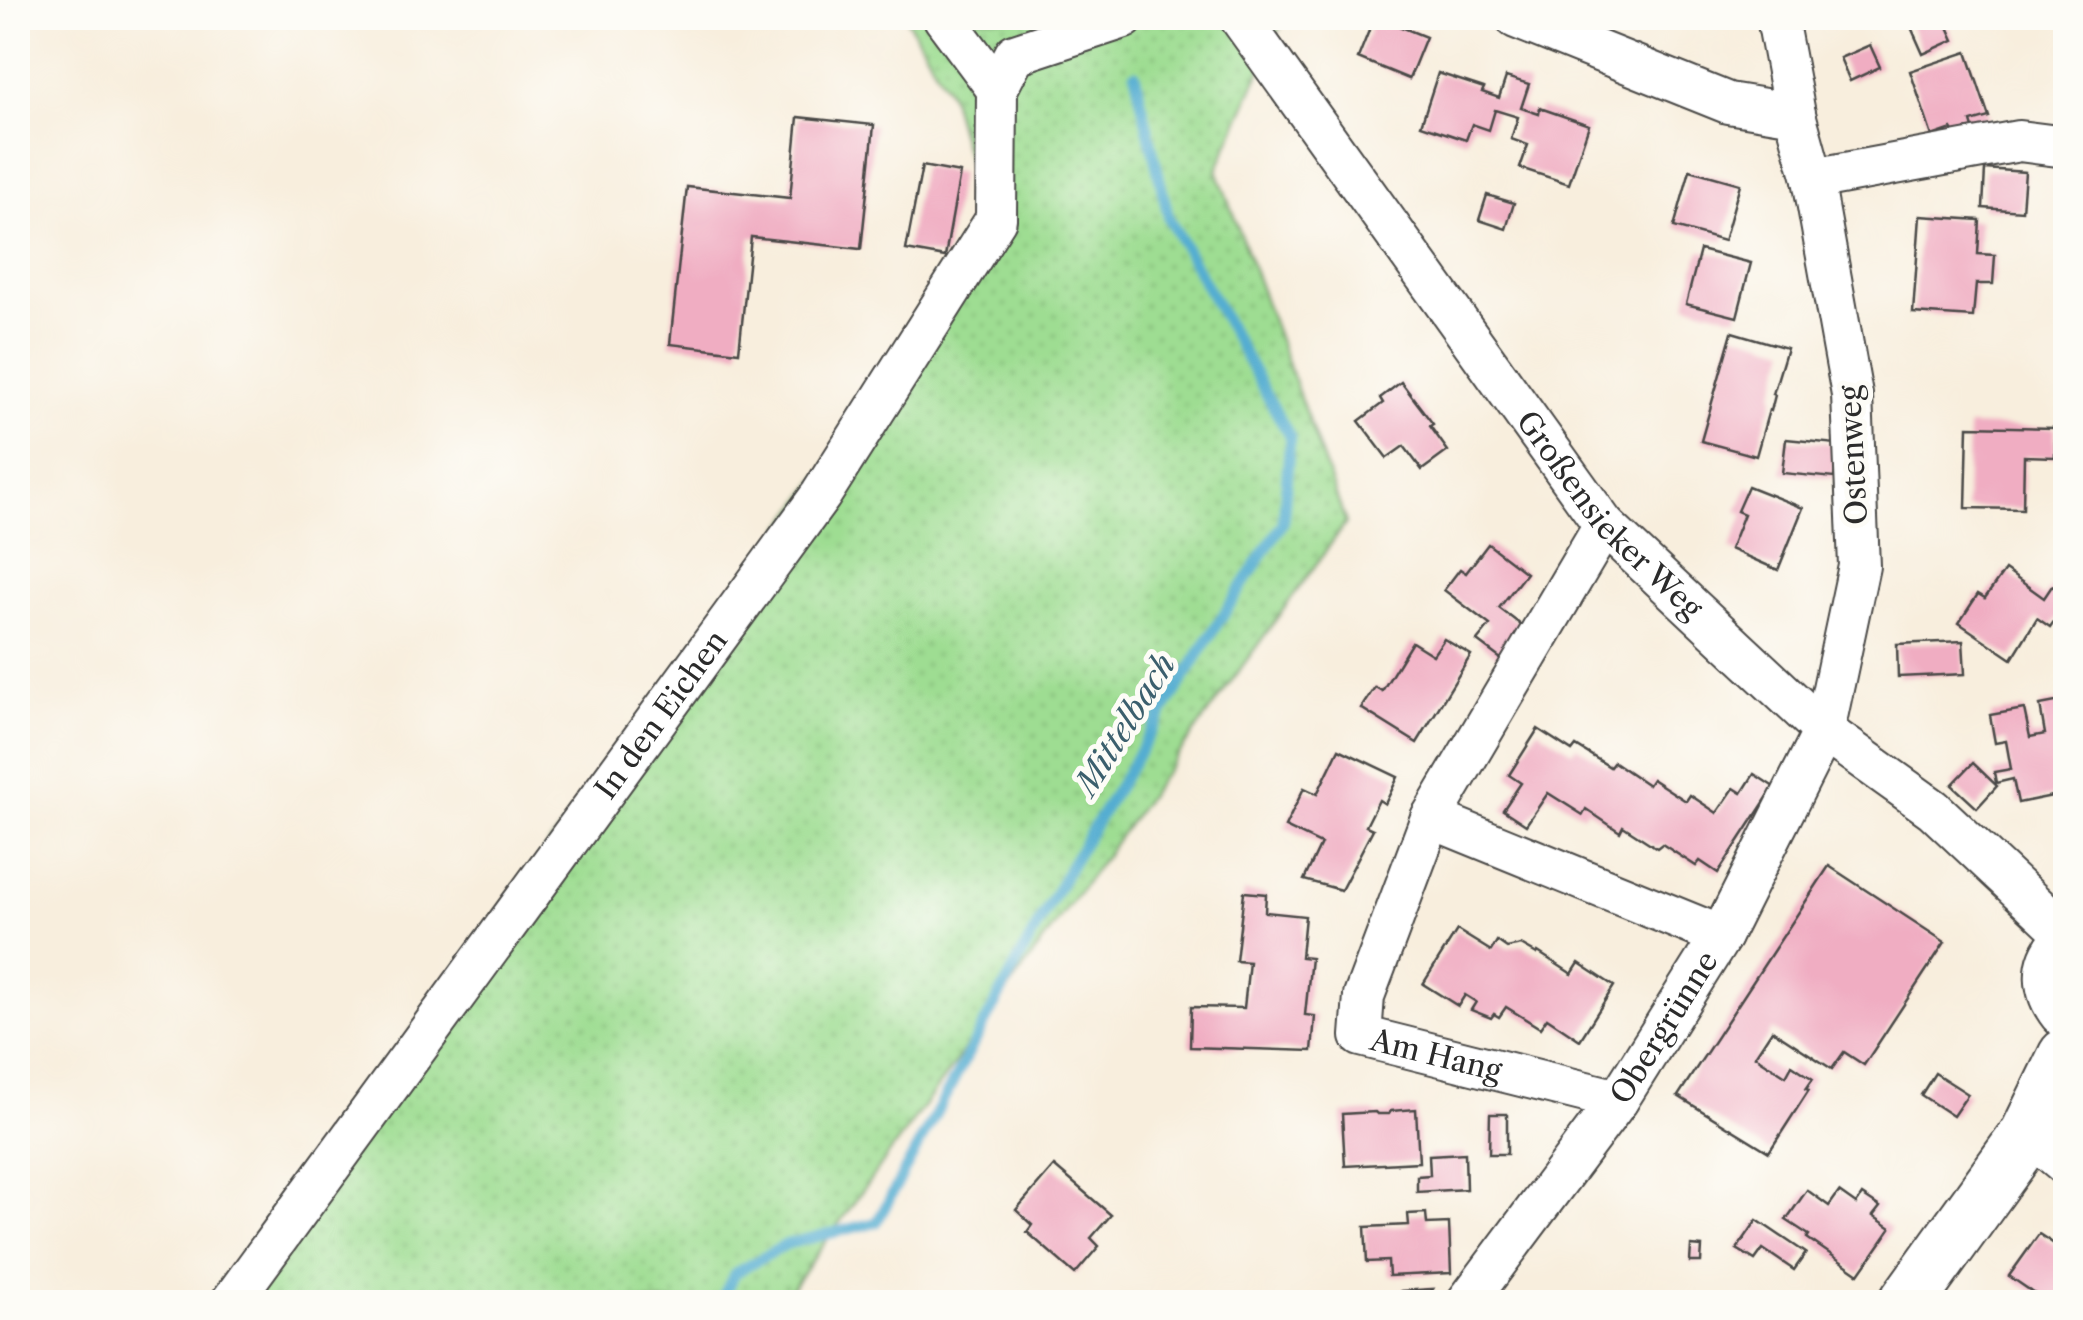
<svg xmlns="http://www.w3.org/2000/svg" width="2083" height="1320" viewBox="0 0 2083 1320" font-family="'Libre Caslon Text',serif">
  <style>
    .grass { fill: url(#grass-dots); stroke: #64845e; stroke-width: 2.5 }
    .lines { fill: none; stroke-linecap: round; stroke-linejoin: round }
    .stream { stroke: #54add1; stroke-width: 11 }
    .building { fill: #f0adc2 }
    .street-casing { stroke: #4a4846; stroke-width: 44 }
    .secondary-casing { stroke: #4a4846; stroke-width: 59 }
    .street { stroke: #fff; stroke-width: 40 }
    .secondary { stroke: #fff; stroke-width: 55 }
    .labels { text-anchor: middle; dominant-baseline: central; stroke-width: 10; stroke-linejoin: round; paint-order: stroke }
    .street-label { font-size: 30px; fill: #2b2b2b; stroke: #fdfcf7 }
    .water-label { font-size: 32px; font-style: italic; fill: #3b5f6d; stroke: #fdfcf7 }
  </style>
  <defs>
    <pattern id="grass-dots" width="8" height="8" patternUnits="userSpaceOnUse" patternTransform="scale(2.5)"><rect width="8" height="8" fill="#9edd92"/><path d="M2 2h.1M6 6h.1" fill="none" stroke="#88be7e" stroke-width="1.8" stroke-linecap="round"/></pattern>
  </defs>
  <rect width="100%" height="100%" fill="#fdfcf7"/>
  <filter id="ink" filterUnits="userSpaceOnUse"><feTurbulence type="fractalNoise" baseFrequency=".01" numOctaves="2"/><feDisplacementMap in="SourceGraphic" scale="20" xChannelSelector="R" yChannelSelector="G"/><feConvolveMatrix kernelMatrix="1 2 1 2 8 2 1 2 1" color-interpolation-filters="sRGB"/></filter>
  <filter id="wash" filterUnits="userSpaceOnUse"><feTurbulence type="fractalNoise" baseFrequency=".0048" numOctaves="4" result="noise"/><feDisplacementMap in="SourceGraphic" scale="40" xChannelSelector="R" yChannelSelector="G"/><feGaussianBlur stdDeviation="2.25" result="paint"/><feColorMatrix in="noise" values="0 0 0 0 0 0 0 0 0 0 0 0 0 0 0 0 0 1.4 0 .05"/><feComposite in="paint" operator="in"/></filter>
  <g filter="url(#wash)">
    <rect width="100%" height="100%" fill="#f8eedd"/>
    <!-- grass -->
    <path class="grass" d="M906,18H1286L1276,35L1217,170L1346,523L782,1302H210L258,1240L822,473L983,218L950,94Z"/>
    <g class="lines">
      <!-- stream -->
      <path class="stream" d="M720,1302L735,1273L787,1244L877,1222L1071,864L1216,626L1283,523L1290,437L1169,219L1135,74"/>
    </g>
    <g id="blocks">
      <!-- building -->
      <g class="building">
        <path d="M1374,18H1379L1426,37L1409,79L1358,58Z"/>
        <path d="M1907,18H1944L1954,40L1923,54Z"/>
        <path d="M1870,45L1880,67L1850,81L1840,58Z"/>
        <path d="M1967,52L1989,117L1971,122L1973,129L1955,134L1952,129L1932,136L1910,71Z"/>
        <path d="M1438,73L1484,88L1482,92L1499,98L1506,77L1529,84L1521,108L1539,114L1540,108L1589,125L1569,184L1520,168L1528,145L1511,139L1518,117L1495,110L1489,130L1472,124L1466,140L1421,125Z"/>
        <path d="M798,117L874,125L861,249L751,237L739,352L670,344L687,187L790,198Z"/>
        <path d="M922,166L960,173L945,257L906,250Z"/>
        <path d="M1985,169L2025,172L2022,211L1983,208Z"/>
        <path d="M1690,170L1740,184L1724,241L1674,227Z"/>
        <path d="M1487,195L1514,203L1506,229L1479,220Z"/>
        <path d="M1920,216L1980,220L1978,254L1995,255L1993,284H1976L1973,317L1913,313Z"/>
        <path d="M1700,250L1751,263L1737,317L1686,304Z"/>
        <path d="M1732,332L1787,348L1773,394L1775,395L1771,411L1769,410L1756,456L1701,441Z"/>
        <path d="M1401,382L1433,424L1430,426L1448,451L1422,470L1404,446L1387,458L1359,421L1383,403L1380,398Z"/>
        <path d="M1968,426L2055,428V457L2024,456L2023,509L1966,508Z"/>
        <path d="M1786,439L1837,444L1834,478L1782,473Z"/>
        <path d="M1748,486L1803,508L1778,570L1730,549L1744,514L1737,511Z"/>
        <path d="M1488,544L1526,573L1499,608L1525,628L1501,659L1477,641L1490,625L1444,590L1460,569L1466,573Z"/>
        <path d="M2005,570L2044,598L2052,586L2062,593L2063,609L2050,627L2037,618L2012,659L1959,623L1978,594L1985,598Z"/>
        <path d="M1444,639L1471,655L1417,743L1361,708L1375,687L1382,691L1412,642L1433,655Z"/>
        <path d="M1963,641L1965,674L1898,677L1897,644Z"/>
        <path d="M2066,700V798L2057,800V795L2018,803L2013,779L1996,783L1994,772L2011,769L2006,741L1995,743L1990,715L2024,709L2030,737L2045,734L2040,705Z"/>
        <path d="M1538,729L1572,751L1576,746L1610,767L1614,762L1648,785L1652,779L1686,801L1690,795L1717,813L1734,788L1742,793L1754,774L1774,787L1718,873L1700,861L1696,866L1662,844L1657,848L1623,826L1620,832L1586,809L1583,815L1548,793L1526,825L1503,810L1521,783L1509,775Z"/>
        <path d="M1339,749L1398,777L1385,804L1379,800L1366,826L1373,829L1341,890L1304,880L1321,844L1285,827L1304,788L1317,794Z"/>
        <path d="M1973,763L1997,786L1977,808L1952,785Z"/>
        <path d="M1829,866L1945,942L1864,1065L1844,1052L1832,1069L1772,1030L1755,1056L1786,1076L1792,1065L1813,1079L1806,1089L1809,1090L1769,1152L1678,1096Z"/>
        <path d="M1244,892L1266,894L1265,912L1305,916L1301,957L1311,958L1305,1015L1315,1016L1312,1051L1190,1047L1191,1007L1244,1008L1249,962L1236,961Z"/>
        <path d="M1457,930L1491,951L1497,941L1507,948L1521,945L1537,954L1538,952L1572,974L1579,963L1614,986L1580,1040L1547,1018L1540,1028L1506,1007L1499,1017L1494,1014L1491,1018L1471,1010L1476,1002L1465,995L1458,1006L1423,984Z"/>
        <path d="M1935,1073L1968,1094L1953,1116L1921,1095Z"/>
        <path d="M1416,1109L1419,1162L1345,1166L1342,1114L1375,1112L1377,1114H1389L1391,1111Z"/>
        <path d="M1490,1114H1507V1154H1489Z"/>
        <path d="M1465,1153L1466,1189L1417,1192V1176L1430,1175L1429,1155Z"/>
        <path d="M1054,1166L1111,1215L1091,1238L1099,1246L1075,1274L1027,1232L1032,1225L1016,1210Z"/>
        <path d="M1807,1190L1829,1206L1839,1192L1856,1204L1862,1195L1880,1207L1873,1216L1891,1228L1859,1274L1807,1238L1809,1235L1786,1220Z"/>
        <path d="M1426,1213L1427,1224L1449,1223L1451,1273L1389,1276L1388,1261L1367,1262L1365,1227L1409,1225L1408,1214Z"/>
        <path d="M1757,1220L1806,1253L1794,1270L1763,1249L1755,1260L1737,1249Z"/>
        <path d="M2039,1234L2066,1252V1302H2047L2009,1276Z"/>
        <path d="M1691,1246L1702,1247L1701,1262H1690Z"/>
        <path d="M1433,1289L1424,1302H1401L1396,1299L1401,1291Z"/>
      </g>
    </g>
  </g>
  <g filter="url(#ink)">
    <use href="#blocks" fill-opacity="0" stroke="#4a4846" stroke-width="2.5"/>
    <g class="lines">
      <defs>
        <g id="street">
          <path d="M944,18L997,89"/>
          <path id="s1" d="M1240,18L1604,525L1824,731L1933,809L2066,934"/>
          <path d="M1516,18L1728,103L1795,114"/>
          <path d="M1813,179L2019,141L2066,147"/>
          <path id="s2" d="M1604,525L1431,818L1364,996L1361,1036L1618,1100"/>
          <path d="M1431,818L1721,936"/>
          <path d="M2028,1134L2066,1166"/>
          <path id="s3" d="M231,1302L821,495L996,219L997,89L1015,54L1124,18"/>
          <path id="s4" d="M1467,1302L1618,1100L1721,936L1824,731L1859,566L1852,395L1813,179L1795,114L1777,18"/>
        </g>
        <g id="secondary">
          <path d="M2066,946C2048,966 2050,990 2066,1010"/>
          <path d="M1907,1302L2028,1134L2066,1056"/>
        </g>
      </defs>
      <!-- street casing -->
      <use href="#street" class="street-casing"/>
      <!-- secondary casing -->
      <use href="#secondary" class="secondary-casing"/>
      <!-- street -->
      <use href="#street" class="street"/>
      <!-- secondary -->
      <use href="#secondary" class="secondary"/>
    </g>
  </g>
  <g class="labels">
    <!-- street labels -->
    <g class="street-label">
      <text transform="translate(1853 455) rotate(-93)">Ostenweg</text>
      <text stroke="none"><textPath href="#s1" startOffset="620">Großensieker Weg</textPath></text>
      <text stroke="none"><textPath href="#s3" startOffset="728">In den Eichen</textPath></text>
      <text stroke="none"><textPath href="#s4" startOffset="338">Obergrünne</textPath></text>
      <text stroke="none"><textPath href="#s2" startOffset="648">Am Hang</textPath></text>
    </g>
    <!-- water labels -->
    <g class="water-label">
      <text transform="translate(1125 724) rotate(-58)">Mittelbach</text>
    </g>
  </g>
  <!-- margin -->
  <rect width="2083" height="1320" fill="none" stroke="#fdfcf7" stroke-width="60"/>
</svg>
